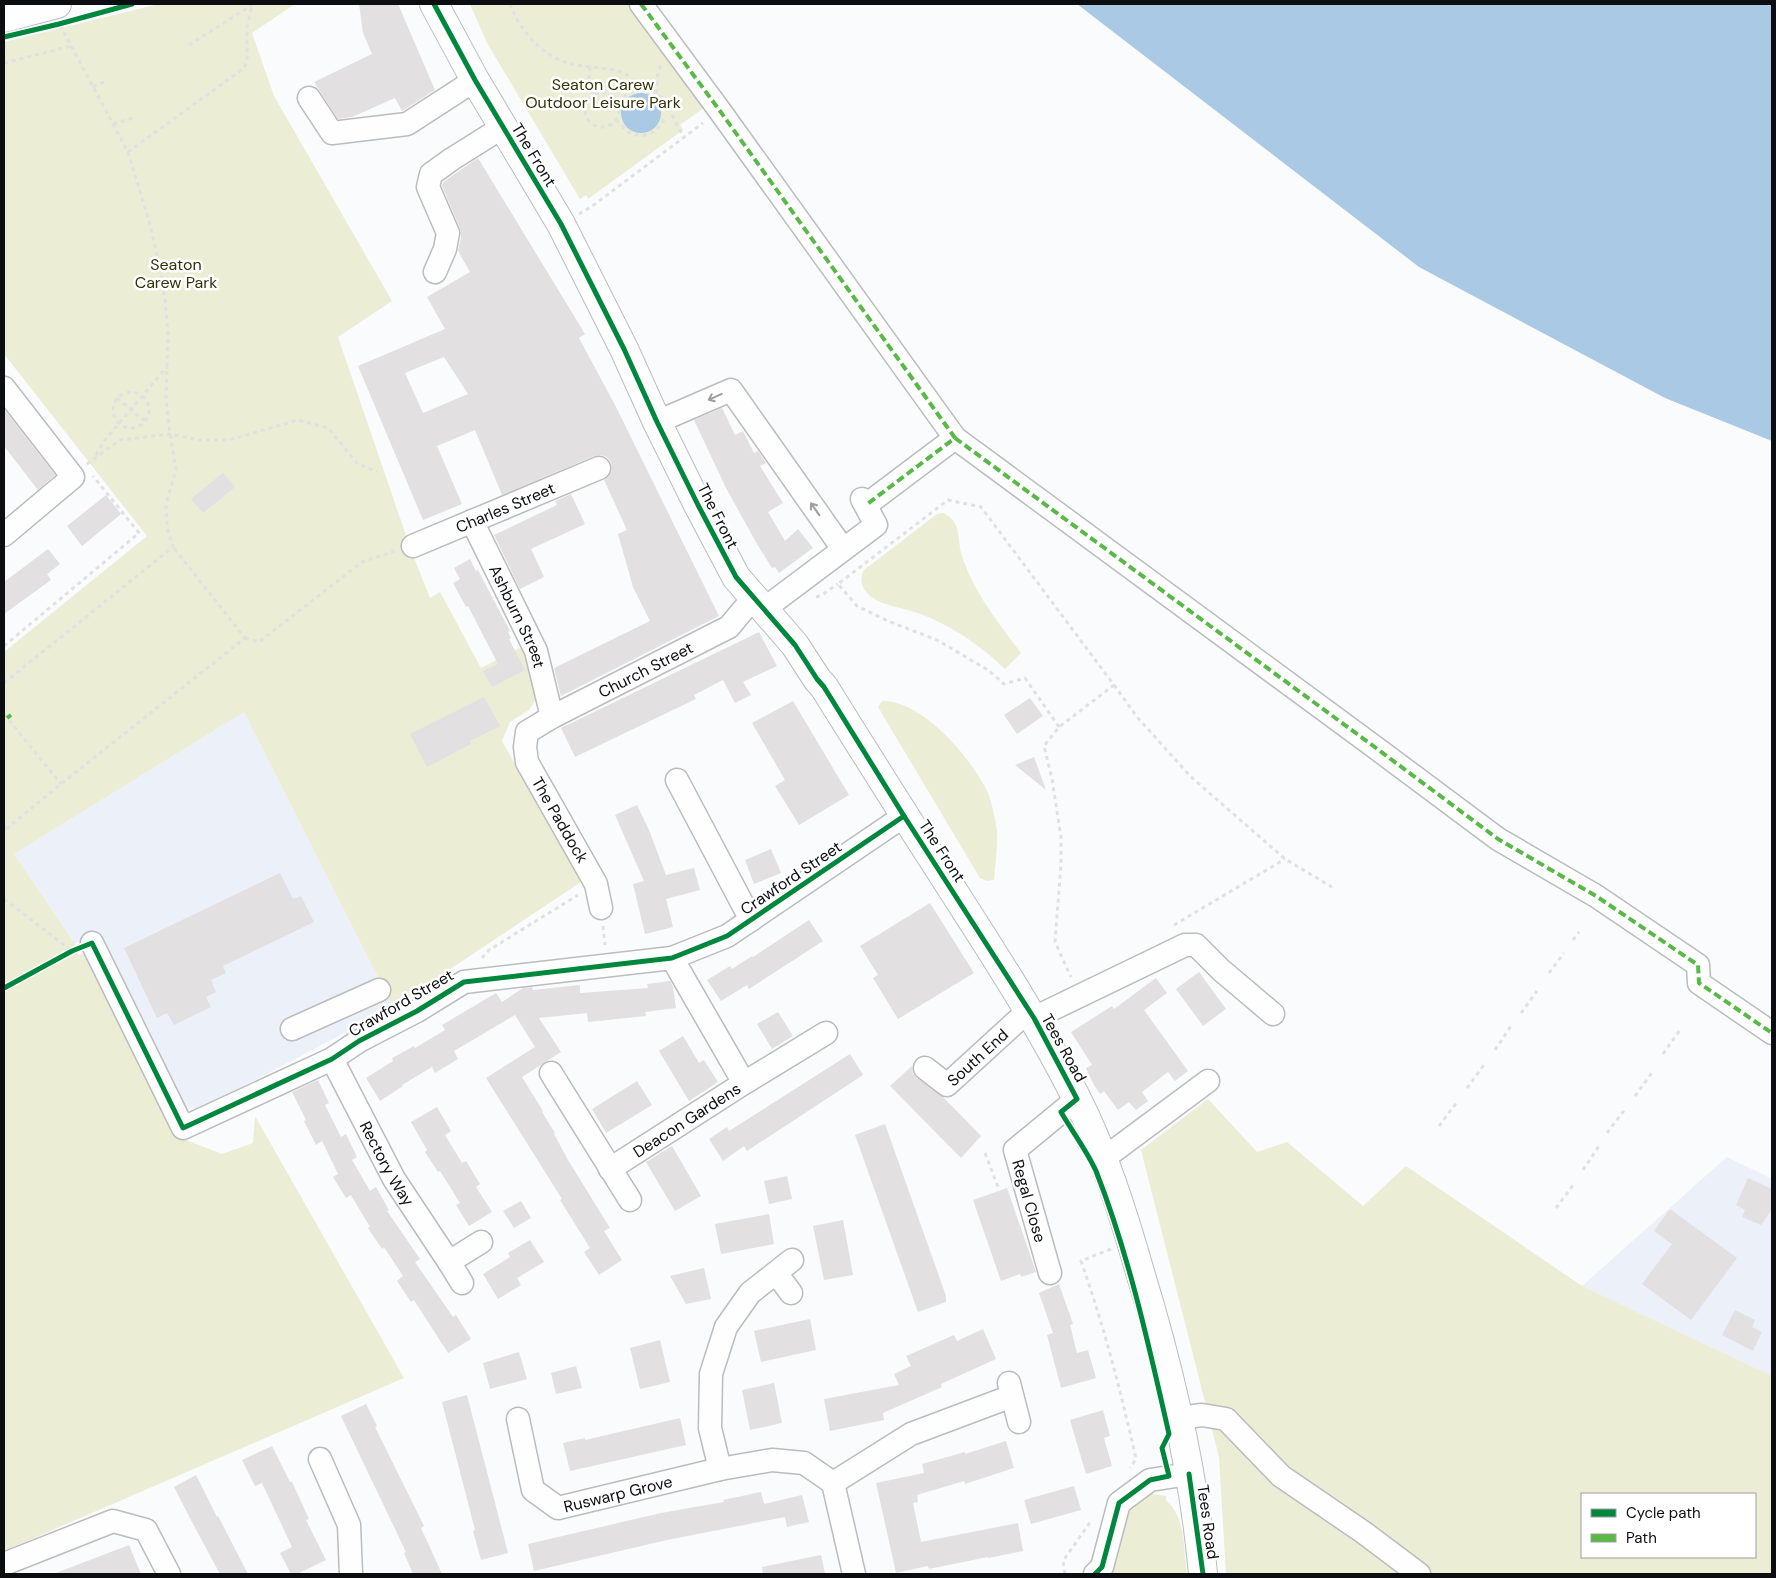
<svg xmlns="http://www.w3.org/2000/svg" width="1776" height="1578" viewBox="0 0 1776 1578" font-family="'DM Sans',sans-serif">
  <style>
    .built { fill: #ecf0f8 }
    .green { fill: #ebedd5; fill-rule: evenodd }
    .water { fill: #aac9e4 }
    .building { fill: #e2e0e1; fill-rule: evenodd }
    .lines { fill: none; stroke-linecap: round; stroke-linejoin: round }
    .minor-casing { stroke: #babcbe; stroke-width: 25 }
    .major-casing { stroke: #babcbe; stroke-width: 30 }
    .path { stroke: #e0e1e1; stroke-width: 3; stroke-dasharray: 4 4; stroke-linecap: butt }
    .minor { stroke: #fefeff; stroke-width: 22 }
    .major { stroke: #fefeff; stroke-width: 28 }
    .quiet { stroke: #58b947; stroke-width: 4; stroke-dasharray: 8 4; stroke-linecap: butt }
    .cycleway-casing { stroke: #fff; stroke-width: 8 }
    .cycleway { stroke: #00873e; stroke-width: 5 }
    .oneway { stroke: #9d9e9f }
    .labels { text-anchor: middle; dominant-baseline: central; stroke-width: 5; stroke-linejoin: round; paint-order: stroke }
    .park-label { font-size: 16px; fill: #323306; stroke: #fff }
    .street-label { font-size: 16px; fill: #0c0d10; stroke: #fff }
  </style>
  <rect width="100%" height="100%" fill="#fafbfd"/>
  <!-- built -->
  <g class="built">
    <path d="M244,712L393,1007L199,1110L182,1106L95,933L75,944L14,854Z"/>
    <path d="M1727,1157L1772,1179V1376L1582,1286Z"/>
  </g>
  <!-- green -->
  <g class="green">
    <path d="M159,4H295L252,33L274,96L392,301L338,337L411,550L430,598L440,592L481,668L522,647L537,698L529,710L510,722L502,741L581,882L393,1007L244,712L14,854L75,944L79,955L87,953L181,1138L222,1154L253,1143L255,1116L404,1378L4,1551V652L147,536L4,354V42Z"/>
    <path d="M470,4H629L705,107L680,125L683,130L588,199L586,195L580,199L487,43Z"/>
    <path d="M943,513C962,521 957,540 962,556C974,593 998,622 1021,653L1005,669C980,645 951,625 918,613C901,607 881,606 868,594C860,586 860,579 864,570L937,514Z"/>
    <path d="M882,701C923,700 972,759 988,793C992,803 995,819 997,830C998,846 995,864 994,880L987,881L980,878L878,707Z"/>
    <path d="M1208,1099L1257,1152L1287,1142L1363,1206L1406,1166L1582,1286L1772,1376V1574H1226L1219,1457L1141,1150ZM1582,1494H1755V1557H1582Z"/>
    <path d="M1152,1494L1166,1496V1501C1185,1514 1184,1552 1187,1574H1111L1128,1510L1144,1496Z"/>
  </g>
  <!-- water -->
  <g class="water">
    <path d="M1077,4H1772V441L1665,398L1419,267Z"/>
    <circle cx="641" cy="113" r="20"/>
  </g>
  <!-- building -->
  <g class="building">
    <path d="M359,4H398L435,90L402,111L395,98L352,117L338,119L314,82L372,54L363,33Z"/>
    <path d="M478,158L585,334L579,338L615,405L719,616L561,696L554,668L650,621L633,587L618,534L627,530L604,480L609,476L612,470L611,462L607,457L601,455L594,456L502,495L475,430L437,446L462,504L423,520L358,366L445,329L427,297L470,272L458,251L461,238L460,228L442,186L443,182ZM444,357L468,394L423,413L405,373Z"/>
    <path d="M722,408L735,435L743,431L754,453L758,451L766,463L760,466L783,503L768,512L785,541L798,529L813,548L779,573L775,567L772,568L757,544L726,488L694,420Z"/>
    <path d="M4,409L55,475L38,490L4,446Z"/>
    <path d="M223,473L235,487L203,513L191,499Z"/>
    <path d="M571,494L585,524L531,549L544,577L520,589L494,535L557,505L555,501Z"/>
    <path d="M106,495L121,514L82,546L67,526Z"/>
    <path d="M48,549L60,564L47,574L51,580L4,614V582Z"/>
    <path d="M470,559L476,571L478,570L510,631L508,632L511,638L509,639L525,670L492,687L483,671L498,664L468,606L466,607L453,583L460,579L454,568Z"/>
    <path d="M759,632L777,666L743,682L751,695L735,703L723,680L694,695L696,699L575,757L561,728Z"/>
    <path d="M484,697L500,726L470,741L471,744L427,767L410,734Z"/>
    <path d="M1030,698L1043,716L1017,734L1004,715Z"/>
    <path d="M793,701L849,795L799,825L775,786L785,780L752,723Z"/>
    <path d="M1034,757L1046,790L1015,765Z"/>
    <path d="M637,805L649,830L666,875L694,868L700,890L666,899L673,927L645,934L633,884L644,881L615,815Z"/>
    <path d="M771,849L781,873L754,884L745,860Z"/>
    <path d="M280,873L293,899L301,896L314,922L223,966L226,973L211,980L216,992L206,997L211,1007L174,1025L167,1013L157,1018L124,948Z"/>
    <path d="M930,903L974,973L898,1019L873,978L878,975L860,946Z"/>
    <path d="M809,920L823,941L749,989L747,985L721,1001L707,980L730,966L732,969L752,956L753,957Z"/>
    <path d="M1199,972L1226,1009L1203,1026L1176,989Z"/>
    <path d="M1156,978L1167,993L1144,1010L1188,1071L1175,1081L1168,1072L1142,1092L1148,1101L1136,1110L1129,1102L1118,1110L1104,1091L1100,1094L1094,1085L1086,1068L1092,1065L1071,1032L1112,1006L1114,1009Z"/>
    <path d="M670,981L673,987L676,1008L645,1012L646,1016L588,1022L587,1013L539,1018L561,1052L522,1077L543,1111L542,1112L555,1133L554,1134L568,1160L610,1228L604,1231L622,1260L599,1275L584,1252L590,1248L560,1200L562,1199L486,1078L535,1047L515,1015L454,1051L458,1059L435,1073L432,1067L402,1085L403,1086L380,1101L366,1078L393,1061L392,1058L414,1046L415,1048L445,1030L442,1025L496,993L502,1002L523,988L532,987L533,990L580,985V993L648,988L647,984Z"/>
    <path d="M778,1012L793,1036L772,1049L757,1024Z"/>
    <path d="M683,1036L699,1063L704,1060L718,1082L689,1101L659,1051Z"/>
    <path d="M850,1054L863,1075L747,1151L744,1146L723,1161L709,1139L727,1127L729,1131Z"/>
    <path d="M912,1066L913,1073L917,1078L943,1097L981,1136L961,1158L890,1086Z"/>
    <path d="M318,1080L329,1103L325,1105L341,1137L346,1134L357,1157L352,1160L370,1191L376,1187L389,1210L387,1211L420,1259L415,1262L453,1317L456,1315L471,1339L448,1353L414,1300L411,1302L397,1281L403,1276L384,1247L382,1249L368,1228L370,1227L351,1195L346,1198L333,1177L338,1174L322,1141L316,1145L304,1121L306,1120L292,1092Z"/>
    <path d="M637,1081L652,1105L606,1133L592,1109Z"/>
    <path d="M437,1107L451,1131L445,1135L462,1163L466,1161L480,1184L476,1187L492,1212L469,1226L456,1205L460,1203L440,1171L438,1172L425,1152L427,1150L411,1122Z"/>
    <path d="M885,1124L946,1296V1302L918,1312L855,1135Z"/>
    <path d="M672,1146L701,1196L675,1211L646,1162Z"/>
    <path d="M787,1176L792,1199L769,1204L764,1181Z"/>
    <path d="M1748,1178L1772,1189V1209L1761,1225L1742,1217L1745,1210L1736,1205Z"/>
    <path d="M1007,1188L1036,1272L1021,1277L1020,1274L1001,1281L973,1200Z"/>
    <path d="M521,1201L531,1218L514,1228L503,1211Z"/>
    <path d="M1670,1209L1737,1258L1691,1320L1642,1284L1672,1244L1654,1231Z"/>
    <path d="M769,1214L774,1244L721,1254L715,1224Z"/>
    <path d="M843,1220L853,1275L824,1280L813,1226Z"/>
    <path d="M530,1240L544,1262L517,1278L521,1285L498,1299L483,1274L510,1257L508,1253Z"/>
    <path d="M704,1268L711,1299L686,1304L670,1276Z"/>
    <path d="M1059,1284L1073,1324L1070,1325L1077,1353L1088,1350L1096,1378L1061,1388L1047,1335L1053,1333L1039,1293Z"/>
    <path d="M1735,1310L1755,1320L1752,1327L1762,1332L1753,1351L1722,1335Z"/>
    <path d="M810,1319L816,1350L761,1362L754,1331Z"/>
    <path d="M983,1329L996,1359L941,1384L942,1387L883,1413L884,1420L830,1431L824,1399L899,1385L894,1374L911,1366L906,1356L954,1335L957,1341Z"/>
    <path d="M660,1340L670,1382L640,1389L630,1348Z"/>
    <path d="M519,1352L527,1379L490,1389L483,1363Z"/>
    <path d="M576,1366L582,1388L556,1394L551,1373Z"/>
    <path d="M774,1383L782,1423L750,1430L742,1390Z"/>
    <path d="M467,1395L508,1553L481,1560L473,1531L475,1530L442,1402Z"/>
    <path d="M366,1404L377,1426L375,1427L424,1526L421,1528L442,1574H413L404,1553L406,1552L341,1416Z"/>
    <path d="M1103,1410L1110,1436L1104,1438L1112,1466L1086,1474L1070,1420Z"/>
    <path d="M680,1418L686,1445L570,1471L563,1443L585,1438V1440Z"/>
    <path d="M1006,1441L1014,1468L965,1484L964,1481L917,1495L918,1502L913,1503L921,1542L1018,1523L1023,1551L988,1558V1557L929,1569L928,1566L896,1573L876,1483L924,1473L922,1464L965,1452V1454Z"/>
    <path d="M272,1446L290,1482H292L309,1519L306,1520L326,1560L297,1574H291L280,1553L292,1547L262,1483L255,1486L242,1460Z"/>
    <path d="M196,1475L217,1517L218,1516L248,1574H220L192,1522L174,1487Z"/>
    <path d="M1074,1486L1081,1510L1031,1524L1024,1500Z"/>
    <path d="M761,1492L764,1504L802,1495L809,1522L787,1527L785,1517L667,1540L534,1571L528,1544L661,1513L724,1502L723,1500Z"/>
    <path d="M129,1545L141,1574H56V1573Z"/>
    <path d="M821,1555L825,1574H763L762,1567Z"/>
  </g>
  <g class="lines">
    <defs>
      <g id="minor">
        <path d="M641,4L720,111L955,438L866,505"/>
        <path d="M309,98L332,133L407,124L475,80"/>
        <path d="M435,272L445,249L448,233L428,187L431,174L452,159L503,127"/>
        <path d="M4,388L73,477L4,535"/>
        <path d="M657,422L731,390L843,549"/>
        <path d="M955,438L1376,748L1498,839L1596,896L1698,965L1699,983L1772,1033"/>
        <path id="s1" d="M472,521L536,651L552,717"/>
        <path id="s2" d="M413,546L599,468"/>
        <path d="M764,609L876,525L862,499"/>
        <path d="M677,780L751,920"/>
        <path id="s3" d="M601,908L596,884L527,762L525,747L527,732L552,717L729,627L754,597"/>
        <path d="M92,943L183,1128L332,1059L359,1041L417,1011L464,982L672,958L727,936L904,816"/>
        <path d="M1034,1018L1185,945H1196L1221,970L1273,1014"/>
        <path d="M292,1029L379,990"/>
        <path id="s4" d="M332,1059L394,1179L449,1262L481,1242"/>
        <path id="s5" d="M925,1068L947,1085L1029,1010"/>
        <path d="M551,1073L630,1200"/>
        <path d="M744,1083L826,1033"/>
        <path d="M1103,1159L1208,1081"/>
        <path id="s6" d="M610,1169L744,1083L672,958"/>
        <path d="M449,1262L462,1283"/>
        <path d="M776,1273L791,1293"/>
        <path d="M1050,1273L1015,1150L1077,1099"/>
        <path d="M1009,1383L1019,1422"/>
        <path d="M1178,1418L1202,1415L1226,1419L1281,1476L1363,1532L1419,1574"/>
        <path id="s7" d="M518,1419L533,1490L558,1508L720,1469L772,1460L804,1463L833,1483L854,1574"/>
        <path d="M320,1459L349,1525L351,1574"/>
        <path d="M720,1469L710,1428L711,1374L726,1327L750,1293L792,1260"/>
        <path d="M833,1483L911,1434L1012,1396"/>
        <path d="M4,1564L113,1521L146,1530L169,1574"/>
        <path d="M1095,1574L1102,1567L1119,1503L1150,1480L1189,1474"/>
      </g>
      <g id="major">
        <path d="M434,4L475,80L561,224L624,349L657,422L698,505L736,577L795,645L817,679L824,687C864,751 904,815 945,878C991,950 1038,1021 1076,1097C1104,1152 1123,1213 1140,1272C1170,1370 1194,1472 1203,1574"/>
        <path d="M4,18L57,4"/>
      </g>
    </defs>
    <!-- minor casing -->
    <use href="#minor" class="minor-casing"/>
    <!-- major casing -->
    <use href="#major" class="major-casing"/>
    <!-- path -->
    <g class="path">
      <path d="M510,4C520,31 542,57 572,64C594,70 626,64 639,87"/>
      <path d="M189,45L252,5"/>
      <path d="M4,63L71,46"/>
      <path d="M590,67L589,78L593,95"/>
      <path d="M93,87L108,80"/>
      <path d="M656,93L658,72L661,66"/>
      <circle cx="602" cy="110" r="17"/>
      <path d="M617,101L639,87C666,87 671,119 684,137"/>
      <path d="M616,120C621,124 625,131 631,133C645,140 659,131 664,119"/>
      <path d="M113,124L133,118"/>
      <path d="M128,152L244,68L247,60V27L252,5"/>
      <path d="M579,214L591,207L703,123"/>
      <circle cx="131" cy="410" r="18"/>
      <path d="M117,398L145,421"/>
      <path d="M96,455L104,441L167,367"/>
      <path d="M87,464L120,440L170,434L199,440H229L298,420L328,428L357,463L377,472"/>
      <path d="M816,597L822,595L838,584"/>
      <path d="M245,638L259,642L362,562L395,551"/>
      <path d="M4,646L139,533L93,476"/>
      <path d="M4,683L173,547L167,527L166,504L176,470L170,434L166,400L168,334L165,300L159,263L149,221L128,152L61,27"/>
      <path d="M1114,685L1137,717L1190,776L1285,859L1332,887"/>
      <path d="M4,714L61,784"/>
      <path d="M1059,727L1025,678L1004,684L988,670L937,640L888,621L857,606L838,584L948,500L981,507L1114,685L1059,727L1044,746L1052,779L1061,837V864L1055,942L1071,977"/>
      <path d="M4,826L6,829L4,832"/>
      <path d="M6,829L61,784L245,638L173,547"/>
      <path d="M4,899L72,951"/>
      <path d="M1174,925L1285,859"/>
      <path d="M603,926L605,945"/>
      <path d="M1573,940L1579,932"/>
      <path d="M482,958L489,950L578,895"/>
      <path d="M1549,973L1564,953"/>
      <path d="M1521,1013L1537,991"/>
      <path d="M1495,1050L1511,1026"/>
      <path d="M1663,1054L1680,1030"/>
      <path d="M1467,1088L1484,1065"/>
      <path d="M1635,1096L1653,1071"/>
      <path d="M1439,1126L1457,1102"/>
      <path d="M1607,1133L1626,1108"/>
      <path d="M985,1153L998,1187"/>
      <path d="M1583,1170L1599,1146"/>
      <path d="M1556,1208L1574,1184"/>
      <path d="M1111,1249L1081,1261C1104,1326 1121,1392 1136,1459L1130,1468"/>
      <path d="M1065,1574L1063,1561L1091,1521"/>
    </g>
    <!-- minor -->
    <use href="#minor" class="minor"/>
    <!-- major -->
    <use href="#major" class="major"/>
    <!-- quiet -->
    <g class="quiet">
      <path d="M641,4L720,111L955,438L866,505"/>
      <path d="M955,438L1376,748L1498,839L1596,896L1698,965L1699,983L1772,1033"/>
      <path d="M7,718L11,715"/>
    </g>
    <defs>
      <g id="cycleway">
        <path d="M434,4L475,80L561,224L624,349L657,422L698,505L736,577L795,645L817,679L824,687L904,816L1034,1018L1077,1099L1061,1112C1072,1131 1087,1151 1096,1171C1129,1255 1149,1346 1169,1434L1162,1448L1169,1476L1150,1480L1119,1503L1102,1567L1095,1574"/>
        <path d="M4,37L59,24L132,4"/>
        <path d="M4,988L72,951L92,943L183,1128L332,1059L359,1041L417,1011L464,982L672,958L727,936L904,816"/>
        <path d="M1189,1474L1203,1574"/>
      </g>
    </defs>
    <!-- cycleway casing -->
    <use href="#cycleway" class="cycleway-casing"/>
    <!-- cycleway -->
    <use href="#cycleway" class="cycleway"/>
  </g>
  <!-- one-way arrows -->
  <defs><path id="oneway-shaft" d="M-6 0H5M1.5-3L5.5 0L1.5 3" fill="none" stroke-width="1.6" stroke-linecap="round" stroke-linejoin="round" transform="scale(1.25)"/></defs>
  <g class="oneway">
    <use href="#oneway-shaft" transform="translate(715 397) rotate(156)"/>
    <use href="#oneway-shaft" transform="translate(815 509) rotate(-125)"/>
  </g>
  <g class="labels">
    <!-- park labels -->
    <g class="park-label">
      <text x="603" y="84">Seaton Carew<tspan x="603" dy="18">Outdoor Leisure Park</tspan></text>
      <text x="176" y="264">Seaton<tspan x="176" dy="18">Carew Park</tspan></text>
    </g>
    <!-- street labels -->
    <g class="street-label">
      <text transform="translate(534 155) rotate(59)">The Front</text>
      <text stroke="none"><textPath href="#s2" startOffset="100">Charles Street</textPath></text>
      <text transform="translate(718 516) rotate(63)">The Front</text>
      <text stroke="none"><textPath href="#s1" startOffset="106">Ashburn Street</textPath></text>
      <text stroke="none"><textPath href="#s3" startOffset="329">Church Street</textPath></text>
      <text transform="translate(560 820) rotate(60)">The Paddock</text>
      <text transform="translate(942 851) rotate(57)">The Front</text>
      <text transform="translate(791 878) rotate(-34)">Crawford Street</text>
      <text transform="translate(401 1003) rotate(-30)">Crawford Street</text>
      <text transform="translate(1064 1048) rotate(61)">Tees Road</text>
      <text stroke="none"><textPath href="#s5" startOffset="69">South End</textPath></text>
      <text stroke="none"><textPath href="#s6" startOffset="91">Deacon Gardens</textPath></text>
      <text stroke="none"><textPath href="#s4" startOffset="118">Rectory Way</textPath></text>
      <text transform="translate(1029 1201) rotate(74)">Regal Close</text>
      <text stroke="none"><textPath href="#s7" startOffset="165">Ruswarp Grove</textPath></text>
      <text transform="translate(1208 1522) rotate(82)">Tees Road</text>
    </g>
  </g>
  <!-- border -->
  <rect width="1776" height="1578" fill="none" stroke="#0c0d10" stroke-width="10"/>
  <!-- legend -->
  <rect x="1581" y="1493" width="175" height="65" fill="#ffffff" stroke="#9e9e9f"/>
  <rect x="1591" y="1509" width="25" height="8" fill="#00873e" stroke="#9e9e9f"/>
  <text x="1626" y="1518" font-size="15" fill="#0c0d10">Cycle path</text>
  <rect x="1591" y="1534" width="25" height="8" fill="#58b947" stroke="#9e9e9f"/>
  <text x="1626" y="1543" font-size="15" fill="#0c0d10">Path</text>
</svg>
